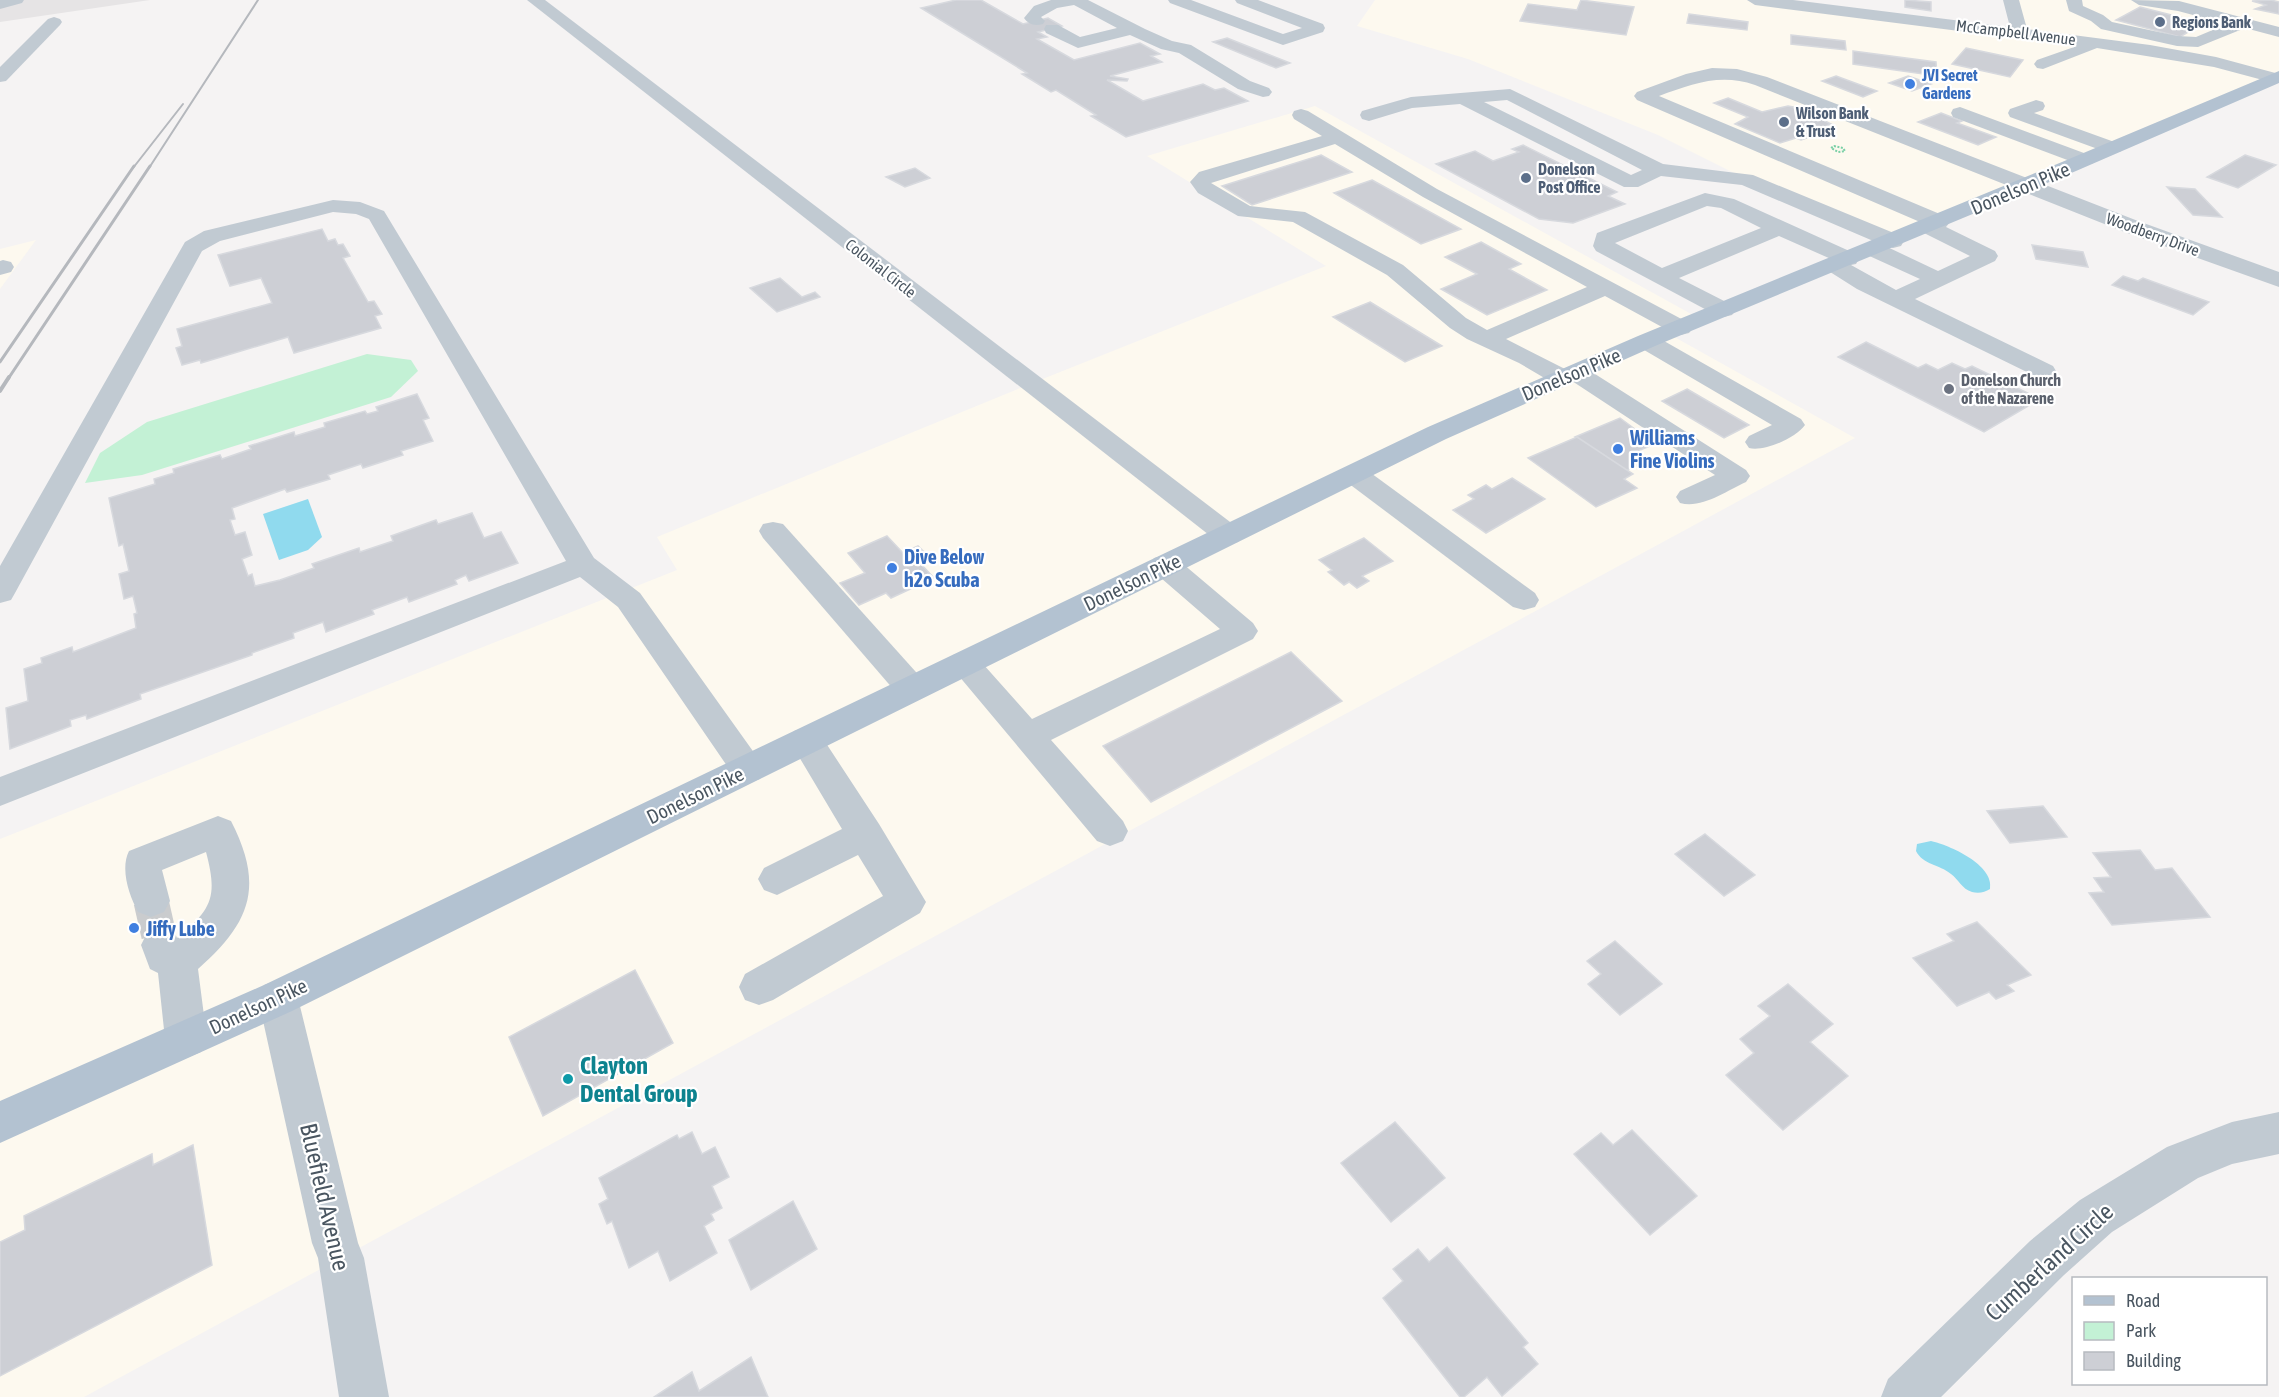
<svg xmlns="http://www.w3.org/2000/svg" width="2279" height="1397" viewBox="0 0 2279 1397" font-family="'Asap Condensed',sans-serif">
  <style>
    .commercial { fill: #fdf9ef }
    .education { fill: #e6e4e5 }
    .green { fill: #c3f1d5 }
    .water { fill: #90daee }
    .building { fill: #cdcfd5; stroke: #d7d9de; stroke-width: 1.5 }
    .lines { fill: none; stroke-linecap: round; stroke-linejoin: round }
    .minor-tunnel { stroke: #caccce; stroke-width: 35; stroke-dasharray: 35 18; stroke-linecap: butt }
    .path { stroke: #7ad0a6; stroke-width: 2; stroke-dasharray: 2 1.5; stroke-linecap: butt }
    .minor { fill: #c1cad2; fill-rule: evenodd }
    .major { fill: #b3c2d1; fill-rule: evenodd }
    .rail-far2 { stroke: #b5b8bd; stroke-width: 2 }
    .rail-far1 { stroke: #b5b8bd; stroke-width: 3 }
    .rail { stroke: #b5b8bd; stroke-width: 4 }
    .service-dot { fill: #5c6f8a; stroke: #fff; stroke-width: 2 }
    .shop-dot { fill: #3f7fe0; stroke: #fff; stroke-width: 2 }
    .worship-dot { fill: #6b7280; stroke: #fff; stroke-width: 2 }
    .culture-dot { fill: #0f9aa8; stroke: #fff; stroke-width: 2 }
    .labels { text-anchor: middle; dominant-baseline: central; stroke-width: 4.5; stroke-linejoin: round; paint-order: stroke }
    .far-service-label { font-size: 16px; font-weight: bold; fill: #4e5e75; stroke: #fff; text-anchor: start }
    .far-street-label { font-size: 16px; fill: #4a5661; stroke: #fff }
    .far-shop-label { font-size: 16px; font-weight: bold; fill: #366cbe; stroke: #fff; text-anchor: start }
    .far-worship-label { font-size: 16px; font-weight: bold; fill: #5b616d; stroke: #fff; text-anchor: start }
    .street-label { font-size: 20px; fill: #4a5661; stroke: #fff }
    .shop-label { font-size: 20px; font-weight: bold; fill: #366cbe; stroke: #fff; text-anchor: start }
    .near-culture-label { font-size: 24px; font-weight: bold; fill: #0d838f; stroke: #fff; text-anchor: start }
    .near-street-label { font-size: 24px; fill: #4a5661; stroke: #fff }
  </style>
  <rect width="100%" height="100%" fill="#f5f3f3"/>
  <!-- commercial -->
  <g class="commercial">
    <path d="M1375,0H1755L2019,33L2011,0H2279V76L1893,241L1746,179L1658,135L1468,59L1357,26Z"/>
    <path d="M1315,106L1702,320L1669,334L1855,438L84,1397H0V839L677,570L657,537L1030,384L1326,266L1147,156Z"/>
    <path d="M36,240L0,289V249Z"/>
  </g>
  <!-- education -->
  <path class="education" d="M0,0H150L0,22Z"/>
  <!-- green -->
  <path class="green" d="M367,354L411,360L418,371L391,397L142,475L85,483L100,453L147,422Z"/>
  <!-- water -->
  <g class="water">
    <path d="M308,499L322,537L308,550L279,560L263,514Z"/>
    <path d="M1931,841C1949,845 1995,865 1990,889C1985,892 1979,894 1972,892C1962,889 1958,879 1951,874C1939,864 1923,865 1916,851L1917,844Z"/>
  </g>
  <!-- building -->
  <g class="building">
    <path d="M956,0H981L1023,24L1048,18L1062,26L1038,32L1047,37L1037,39L1074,60L1140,43L1160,54L1151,56L1162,62L1110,76L1128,79L1127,81L1107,80L1143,101L1203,84L1215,90L1224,88L1248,101L1126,137L1091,116L1096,115L1056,90L1051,92L1022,74L1027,73L921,8Z"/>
    <path d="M1581,0L1634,7L1626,35L1520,21L1528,4L1577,10Z"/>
    <path d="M1905,0L1931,2V11L1905,7Z"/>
    <path d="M2271,0L2279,2V14L2255,9L2266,5L2252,1Z"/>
    <path d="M2140,7L2203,23L2180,37L2116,20Z"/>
    <path d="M1689,14L1748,22L1747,30L1687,23Z"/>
    <path d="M1791,35L1845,41L1846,50L1791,44Z"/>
    <path d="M1227,38L1290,63L1276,68L1213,42Z"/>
    <path d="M1966,48L2023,60L2010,77L1952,64Z"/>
    <path d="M1853,51L1936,62L1937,76L1853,64Z"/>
    <path d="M1836,76L1877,91L1863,97L1822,81Z"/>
    <path d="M1908,76L1931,84L1912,91L1889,83Z"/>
    <path d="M1728,98L1762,112L1788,106L1799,108L1826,119L1823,120L1831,124L1811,133L1816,135L1801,140L1796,138L1780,143L1735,124L1748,117L1714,103Z"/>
    <path d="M1941,113L1962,121L1957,123L1996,137L1978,145L1918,122Z"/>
    <path d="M1523,145L1617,192L1608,196L1625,204L1573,223L1539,219L1436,164L1475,151L1493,161L1519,152L1512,149Z"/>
    <path d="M1321,155L1352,172L1252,205L1222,186Z"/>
    <path d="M2245,155L2276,165L2238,188L2207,177Z"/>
    <path d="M915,168L930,178L905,187L886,177Z"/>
    <path d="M1372,180L1461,229L1421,244L1334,193Z"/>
    <path d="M2167,187L2195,189L2222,217L2193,215Z"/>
    <path d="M322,229L328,241L335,239L338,245L343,244L350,256L343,258L368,302L374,301L382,314L375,316L381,328L294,353L288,337L201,363L200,360L182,365L176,348L182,346L177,329L272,303L261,278L230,286L218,255Z"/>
    <path d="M1481,242L1521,264L1509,269L1547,290L1487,315L1441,289L1477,274L1445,257Z"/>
    <path d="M2032,245L2083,252L2088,267L2036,259Z"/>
    <path d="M2123,276L2138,281L2143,278L2209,302L2193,315L2112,285Z"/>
    <path d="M780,278L802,297L815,292L820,297L777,312L750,288Z"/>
    <path d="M1370,302L1442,346L1405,362L1333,317Z"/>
    <path d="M1866,342L1918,368L1926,364L1938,370L1952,363L1965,369L1972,366L2040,399L1984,432L1838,357Z"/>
    <path d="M1687,389L1749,425L1724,438L1662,401Z"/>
    <path d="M417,394L429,418L423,420L433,441L401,451L403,455L363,468L361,464L328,475L330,479L287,492L285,489L232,508L235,519L230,520L235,535L245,532L252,555L242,559L248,576L252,574L255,586L280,580L314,568L312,564L359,548L360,552L393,541L391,536L436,520L438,524L472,513L484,538L501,532L518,563L469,581L466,575L455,580L457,584L409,602L407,597L372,610L374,614L326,632L323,622L293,633L294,638L252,653V655L140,694L141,699L87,719L86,715L70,720L71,726L10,749L6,708L28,701L24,669L42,663L41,658L72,647L73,652L136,628L134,614L137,613L133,596L124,599L119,574L129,571L123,544L119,546L109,498L155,484L154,479L174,473L173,469L220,455L222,459L251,449L249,446L294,432L295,436L325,427L324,423L365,411L367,414L378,411L376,407Z"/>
    <path d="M1620,418L1655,444L1630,454L1642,463L1625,471L1575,437Z"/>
    <path d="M1577,437L1633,474L1624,479L1637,488L1596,507L1528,458Z"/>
    <path d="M1512,478L1545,499L1486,533L1453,510L1474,499L1468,495L1486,485L1492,489Z"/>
    <path d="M887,536L903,553L918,546L931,559L920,563L934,578L891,598L886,593L859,605L840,583L865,573L848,553Z"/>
    <path d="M1364,538L1393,561L1362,576L1369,581L1357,588L1349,582L1344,585L1328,572L1332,570L1319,560Z"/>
    <path d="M1291,652L1342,701L1151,802L1103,746Z"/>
    <path d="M2043,806L2067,837L2010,843L1987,811Z"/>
    <path d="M1705,834L1755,875L1724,896L1675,854Z"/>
    <path d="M2140,850L2155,870L2172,868L2210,917L2112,925L2089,893L2104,892L2094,878L2111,877L2093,853Z"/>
    <path d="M1977,922L2031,975L2007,985L2014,991L1996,999L1989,992L1957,1006L1913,958L1954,941L1947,934Z"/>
    <path d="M1615,941L1662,984L1620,1015L1588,984L1601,974L1587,961Z"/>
    <path d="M635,970L673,1043L543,1116L509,1037Z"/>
    <path d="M1788,984L1833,1024L1810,1042L1848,1076L1783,1130L1726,1075L1754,1053L1740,1039L1770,1016L1758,1006Z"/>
    <path d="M1395,1122L1445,1178L1391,1222L1341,1163Z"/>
    <path d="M1632,1130L1697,1196L1650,1235L1574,1154L1601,1133L1613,1145Z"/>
    <path d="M692,1132L702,1154L715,1147L729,1177L712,1186L722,1208L711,1214L714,1220L704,1226L717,1253L670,1281L658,1251L629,1268L612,1221L607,1224L599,1204L608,1199L599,1178L677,1135L679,1139Z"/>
    <path d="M193,1145L212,1265L0,1376V1242L25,1230L24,1216L152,1154L153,1165Z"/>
    <path d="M793,1201L817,1249L751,1290L729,1240Z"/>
    <path d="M1447,1247L1528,1343L1523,1347L1538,1364L1502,1396L1487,1377L1464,1397H1460L1383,1298L1403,1281L1393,1269L1418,1249L1429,1262Z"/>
    <path d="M751,1357L768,1397H654L692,1372L699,1391Z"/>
  </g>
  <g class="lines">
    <!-- minor-tunnel -->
    <path class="minor-tunnel" d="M151,901L161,945"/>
    <!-- path -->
    <path class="path" d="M1834,146L1843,148L1845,151L1838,152L1831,148Z"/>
    <!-- minor -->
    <g class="minor">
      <path d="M0,0H24L22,3L0,9Z"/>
      <path d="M527,0H545L1238,528L1242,535L1238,542L1228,544L1218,542Z"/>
      <path d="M1051,0H1088L1145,29L1172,41L1191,45L1250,81L1269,88L1272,92L1269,96L1263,97L1238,89L1179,53L1161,49L1130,35L1078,48L1046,33L1044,29L1046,25H1058L1080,37L1117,28L1074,5L1057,8L1041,17L1045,21L1043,24C1035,26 1029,25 1024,18L1034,6Z"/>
      <path d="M1168,0H1191L1283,34L1302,28L1237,3L1235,0H1258L1323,24L1325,28L1323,32L1283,45L1170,3Z"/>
      <path d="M1747,0H1793L2010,27L2003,0H2019L2027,29L2150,45L2216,57L2279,74V82L2274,83L2214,67L2097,48L2043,69L2037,68L2034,64L2037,60L2077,46L1755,5Z"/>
      <path d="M2066,0H2082L2083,6L2103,15L2112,22L2177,36L2196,37L2227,24L2178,11L2139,5L2131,0L2179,1L2279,27V37L2245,28L2198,47L2177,46L2101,29L2091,21L2069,11Z"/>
      <path d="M54,17L60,19L62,22L60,25L6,81L0,82V67L48,19Z"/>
      <path d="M1712,68L1737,69L1767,77L2138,221L2279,272V287L2122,231L1755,85C1720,73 1692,84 1659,96L1947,217L1950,222L1946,227L1995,251L1998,256L1995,261L1915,299L2053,366L2056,371L2053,376L2044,378L2035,376L1857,289L1827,270L1824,265L1831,259L1779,236L1679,278L1732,305L1736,310L1732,315L1724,317L1716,315L1596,251L1593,246L1597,233L1705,193L1734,199L1856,254L1859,259L1856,264L1851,265L1896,290L1920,279L1865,254L1862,249L1865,244L1873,242L1881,244L1938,271L1970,256L1920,231L1917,226L1920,222L1637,100L1634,96L1637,92L1686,74ZM1707,206L1721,208L1761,228L1662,268L1615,243Z"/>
      <path d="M1510,89L1663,164L1753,175L1901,236L1904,241L1901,246L1893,248L1885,246L1742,185L1661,176L1638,187H1624L1460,104L1412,108L1369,121L1362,119L1360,115L1362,111L1411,97ZM1507,100L1642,170L1631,175L1484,102Z"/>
      <path d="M2036,100L2043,102L2045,106L2043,110L2034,113L2120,144L2123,148L2120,152H2106L2010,117L2008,113L2010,109Z"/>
      <path d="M1960,107L2092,156L2095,160L2092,164H2078L1953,117L1951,113L1953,109Z"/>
      <path d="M1301,109L1308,111L1437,189L1689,323L1693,328L1689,333L1681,335L1673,333L1605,296L1506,339L1565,369L1575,365L1584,367L1746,470L1750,476L1746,482C1726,491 1702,509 1680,503L1676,497L1680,491L1715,475L1572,381L1562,386L1553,383L1519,363L1467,339L1450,328L1387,275L1293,222L1238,216L1198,193L1190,182L1199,172L1322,136L1294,119L1292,115L1294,111ZM1335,144L1423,197L1587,287L1487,330L1466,318L1403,265L1305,212L1250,206L1211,183Z"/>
      <path d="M333,200L360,202L384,211L594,558L640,593L760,761L765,770L760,779L748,783L736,779L618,607L580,577L0,806V777L566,561L369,219L356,214L333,212L220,241L202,251L15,593L11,600L0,603V566L185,242L204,231Z"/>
      <path d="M3,260L11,262L14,267L11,272L0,275V261Z"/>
      <path d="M1648,335L1657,337L1801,419L1805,425C1796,438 1764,452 1749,448L1745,442L1749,436L1772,425L1639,347L1636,342L1639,337Z"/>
      <path d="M1354,466L1364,468L1535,593L1539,600L1535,607L1524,610L1513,607L1344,480L1340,474L1344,468Z"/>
      <path d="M773,522L783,524L924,681L928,689L924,697L912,701L900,697L763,538L759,531L763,524Z"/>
      <path d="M1165,555L1176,558L1253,623L1258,631L1253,639L1051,740L1123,821L1128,831L1123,841L1110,846L1097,841L948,663L953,655L964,652L975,655L1032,719L1220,629L1154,572L1150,565L1154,558Z"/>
      <path d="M806,727L818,731L879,824L926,902L920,913L773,1000L759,1005L745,1000L739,987L745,974L883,896L858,855L777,895L764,890L758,879L764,868L842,829L789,740L794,731Z"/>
      <path d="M218,816L231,821C265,887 250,923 198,969L207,1039L201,1052L186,1058L171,1052L165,1039L158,973L150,969L141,945L147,933L161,928L175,933L177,938C212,909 218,897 206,852L162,870L170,901L164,912L151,917L138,912C129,895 120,869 129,851Z"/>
      <path d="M278,980L292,985L298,998L358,1243L364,1258L389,1397H339L318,1258L312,1243L258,998L264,985Z"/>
      <path d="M2279,1112V1154L2232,1164L2198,1178L2112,1232L2064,1275L1941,1397H1881L1888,1379L2030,1241L2080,1200L2167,1147L2232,1122Z"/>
    </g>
    <!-- major -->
    <path class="major" d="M2279,71V83L2076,171L1655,346L1446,439L292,1011L0,1143V1101L264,985L1428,427L1638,336L2062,162Z"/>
    <!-- rail-far2 -->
    <g class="rail-far2">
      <path d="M133,168L183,104"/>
      <path d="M149,168L258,0"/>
    </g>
    <!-- rail-far1 -->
    <g class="rail-far1">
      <path d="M0,362L134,166"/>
      <path d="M8,379L150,166"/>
    </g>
    <!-- rail -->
    <path class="rail" d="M0,391L9,377"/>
  </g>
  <!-- markers -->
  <g class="service-dot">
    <circle cx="2160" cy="22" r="6"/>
    <circle cx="1784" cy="122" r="6"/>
    <circle cx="1526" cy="178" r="6"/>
  </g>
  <g class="shop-dot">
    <circle cx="1910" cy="84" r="6"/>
    <circle cx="1618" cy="449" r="6"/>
    <circle cx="892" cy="568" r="6"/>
    <circle cx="134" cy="928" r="6"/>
  </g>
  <circle class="worship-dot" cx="1949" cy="389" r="6"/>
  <circle class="culture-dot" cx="568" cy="1079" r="6"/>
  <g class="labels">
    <!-- far-service labels -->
    <g class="far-service-label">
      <text x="2172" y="22">Regions Bank</text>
      <text x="1796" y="113">Wilson Bank<tspan x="1796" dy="18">&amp; Trust</tspan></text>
      <text x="1538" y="169">Donelson<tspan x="1538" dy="18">Post Office</tspan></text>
    </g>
    <!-- far-street labels -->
    <g class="far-street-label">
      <text transform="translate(2016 32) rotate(7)">McCampbell Avenue</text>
      <text transform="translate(2153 234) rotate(20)">Woodberry Drive</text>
      <text transform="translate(881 268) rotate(38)">Colonial Circle</text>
    </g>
    <!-- far-shop labels -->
    <g class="far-shop-label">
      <text x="1922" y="75">JVI Secret<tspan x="1922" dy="18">Gardens</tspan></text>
    </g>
    <!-- far-worship labels -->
    <g class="far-worship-label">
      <text x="1961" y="380">Donelson Church<tspan x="1961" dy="18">of the Nazarene</tspan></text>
    </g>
    <!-- street labels -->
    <g class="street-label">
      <text transform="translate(2020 188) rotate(-23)">Donelson Pike</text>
      <text transform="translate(1571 374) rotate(-23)">Donelson Pike</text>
      <text transform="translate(1132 582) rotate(-26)">Donelson Pike</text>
      <text transform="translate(695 795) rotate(-26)">Donelson Pike</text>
      <text transform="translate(258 1006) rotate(-25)">Donelson Pike</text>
    </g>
    <!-- shop labels -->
    <g class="shop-label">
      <text x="1630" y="437">Williams<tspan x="1630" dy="23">Fine Violins</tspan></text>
      <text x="904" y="556">Dive Below<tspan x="904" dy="23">h2o Scuba</tspan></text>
      <text x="146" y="928">Jiffy Lube</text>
    </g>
    <!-- near-culture labels -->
    <g class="near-culture-label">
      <text x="580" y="1065">Clayton<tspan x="580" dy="28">Dental Group</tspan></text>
    </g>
    <!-- near-street labels -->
    <g class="near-street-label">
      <text transform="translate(325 1197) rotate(77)">Bluefield Avenue</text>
      <text transform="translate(2049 1262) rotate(-42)">Cumberland Circle</text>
    </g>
  </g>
  <!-- legend -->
  <rect x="2072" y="1277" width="195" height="108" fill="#ffffff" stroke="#b7bbc0" stroke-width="1.5"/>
  <rect x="2084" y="1296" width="30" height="9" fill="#b3c2d1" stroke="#b7bbc0" stroke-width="1.5"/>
  <text x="2126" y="1307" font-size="18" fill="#4a5661">Road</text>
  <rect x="2084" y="1322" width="30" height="18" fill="#c3f1d5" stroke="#b7bbc0" stroke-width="1.5"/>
  <text x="2126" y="1337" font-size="18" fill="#4a5661">Park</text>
  <rect x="2084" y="1352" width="30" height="18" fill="#cdcfd5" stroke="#b7bbc0" stroke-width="1.5"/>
  <text x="2126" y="1367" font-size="18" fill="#4a5661">Building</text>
</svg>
